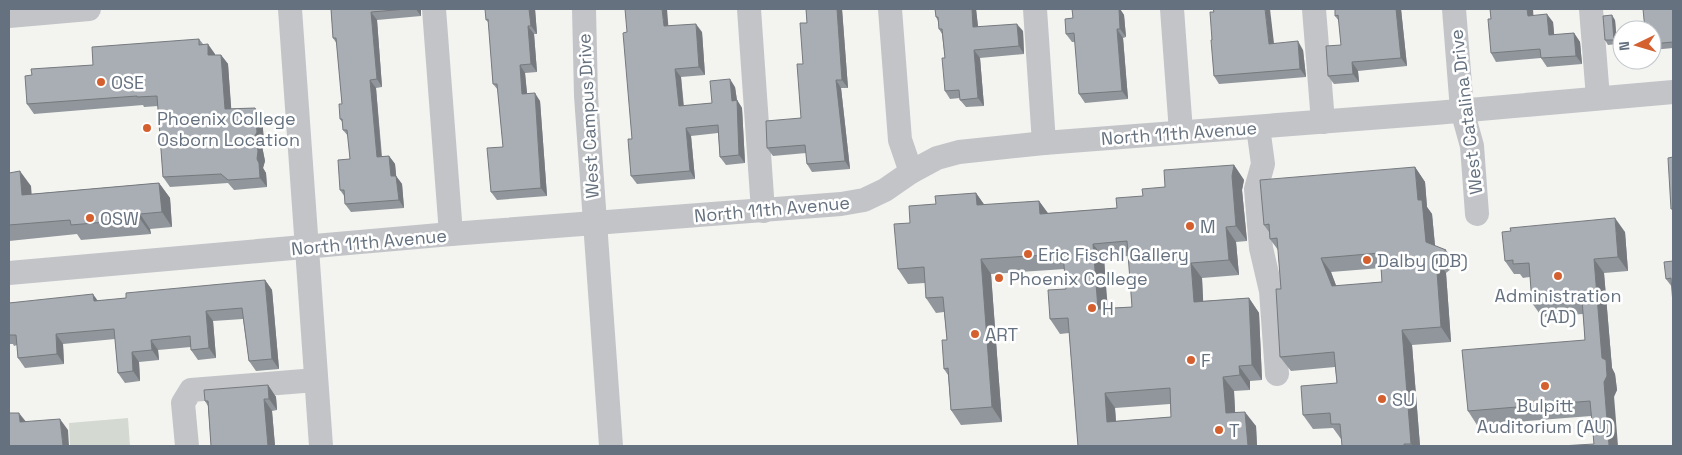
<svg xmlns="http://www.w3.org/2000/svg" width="1682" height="455" viewBox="0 0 1682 455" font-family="'Space Grotesk',sans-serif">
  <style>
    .green { fill: #d4dad1 }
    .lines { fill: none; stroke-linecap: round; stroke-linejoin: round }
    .minor { stroke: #c2c4c8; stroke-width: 24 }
    .wall { fill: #90969b; fill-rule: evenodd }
    .shaded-wall { fill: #767a7e }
    .building { fill: #a8aeb4; stroke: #767a7e; fill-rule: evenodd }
    .poi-dot { fill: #d5602f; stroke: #fff; stroke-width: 2 }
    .labels { text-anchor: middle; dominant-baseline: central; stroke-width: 5; stroke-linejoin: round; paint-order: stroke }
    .poi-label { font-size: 18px; fill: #65717f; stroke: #fff; text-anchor: start }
    .street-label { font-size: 18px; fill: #65717f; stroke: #fff }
  </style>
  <rect width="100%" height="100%" fill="#f3f4f0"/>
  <!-- green -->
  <path class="green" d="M128,418L130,446H70L69,423Z"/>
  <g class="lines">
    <!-- minor -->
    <g class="minor">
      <path d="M290,9L321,446"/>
      <path d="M434,9L451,234"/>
      <path d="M584,9L586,96L611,446"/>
      <path d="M749,9L763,211"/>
      <path d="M890,9L900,140L911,172"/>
      <path d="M1035,9L1044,143"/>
      <path d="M1172,9L1181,132"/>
      <path d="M1314,9L1323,122"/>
      <path d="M1454,9L1462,110L1472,146L1477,214"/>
      <path d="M1591,9L1598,98"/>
      <path d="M9,16L89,9"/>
      <path d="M1258,127L1263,164L1256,189L1261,248L1271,291L1277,374"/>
      <path d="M9,273L451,234L841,204L864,200L885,190L911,172L937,158L959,152L1044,143L1435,113L1673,92"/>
      <path d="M187,446L183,403L191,390L316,380"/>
    </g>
  </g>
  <!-- wall -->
  <g class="wall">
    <path d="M331,9H421V16L377,20L382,87L376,88L382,156H389L395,164L396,176L402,184L404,208L351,212L345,204V197L340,190L350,159L348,136L343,130V123L340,119L342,104L337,44L333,38Z"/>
    <path d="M535,9L537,34H534L537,72L525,73L527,94L540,101L547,196L497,200L491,192L503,147L498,90L493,84L489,23L486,20Z"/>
    <path d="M806,9H842L848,88H841L850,169L812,172L807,164L806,153L773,156L767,148L801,118L807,23Z"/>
    <path d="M935,9H976L978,27L1023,31L1024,54L980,58L984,106L966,107L960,100V98L950,99L945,91V58L942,34L939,29L938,21L936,17Z"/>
    <path d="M1072,9H1120L1124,15L1126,37L1123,38L1128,99L1085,103L1079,94L1075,42H1072L1066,34L1073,18Z"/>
    <path d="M1335,9H1401L1407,66L1358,71L1359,82L1334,84L1328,76L1341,45L1339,21L1335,16Z"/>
    <path d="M1490,9H1533V15L1553,22L1554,35L1574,33L1580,42L1582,64L1547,67L1541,58L1496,62L1491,53V19Z"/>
    <path d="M1673,9V48L1652,50V30Z"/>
    <path d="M1615,20L1617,44L1608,45L1605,40Z"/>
    <path d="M669,26L702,32L705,75L681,77L684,106L712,103L735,87L737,100L742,108L745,163L726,165L720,157L718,133L691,136L695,179L637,184L631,176L632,139L627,32Z"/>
    <path d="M199,39L203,44L215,54V55H221L228,64L231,109L255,108L262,117L264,142L262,146L265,161L263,168L266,173L267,187L234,190L228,183L170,187L163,177L158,106L144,107L143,105L34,114L27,104L32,75L93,65Z"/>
    <path d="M1212,40L1274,43L1303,50L1306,77L1219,84L1214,76Z"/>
    <path d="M1234,165L1244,180L1242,190L1247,241L1236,242L1239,275L1202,278L1203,301L1249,298L1259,313L1262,380L1250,381V390L1234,391L1235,413L1256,426L1257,446H1078L1069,333L1060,334L1050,319L1066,289L1065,269L991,274L1002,422L961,425L951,410L948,375L944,369L947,340L944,312L936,313L926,298L925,283L908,284L898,269L910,223L936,204L976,193L984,205L1039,201L1048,213L1117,208L1143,196L1165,187ZM1129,256L1132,307L1107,308L1104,258ZM1170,404L1171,417L1116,421L1115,408Z"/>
    <path d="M1415,167L1425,182L1427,207L1432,214L1435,246L1446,250L1456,265L1446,273L1451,342L1412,345L1420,446H1342V439H1341L1333,428L1313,429L1303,415L1337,383L1335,367L1291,371L1280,357L1281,289L1278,250L1270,239L1269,232L1264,225ZM1381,268L1382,282L1336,286L1331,272Z"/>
    <path d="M9,173L31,186V194L159,183L170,198L172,227L150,229L151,234L81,240L77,234L9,241Z"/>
    <path d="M1625,232L1628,271L1604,273L1612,368L1615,374L1617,390L1594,444L1591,416L1477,425L1468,411L1585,340L1583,314L1542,317L1532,303L1530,277L1523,278L1520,274H1514L1505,261Z"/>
    <path d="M1673,261L1672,287L1666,279Z"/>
    <path d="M265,280L272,290L279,369L256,371L249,361L243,319L213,321L216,358L198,360L191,350V347L158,350L159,360L139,362L140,381L125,383L118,373L115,339L63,344L64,364L25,368L18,358L17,345L14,346L13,344H9V303L97,301L126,298Z"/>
    <path d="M268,385L276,397L277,410L272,411L275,446H211L208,406L205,401Z"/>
  </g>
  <!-- shaded-wall -->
  <g class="shaded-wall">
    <path d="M416,9H421V16Z"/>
    <path d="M529,9H535L537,34L531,26Z"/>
    <path d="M662,9H667L669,34L664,26Z"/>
    <path d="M837,9H842L848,88L842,80Z"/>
    <path d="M972,9H976L979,35L973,27Z"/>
    <path d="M1119,9H1120L1124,15L1126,37L1120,29Z"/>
    <path d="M1265,9H1270L1275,52L1269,44Z"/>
    <path d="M1396,9H1401L1407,66L1401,58Z"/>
    <path d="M1527,9H1533L1534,24L1528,16Z"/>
    <path d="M371,12L377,20L382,87L377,79Z"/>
    <path d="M1547,14L1553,22L1555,43L1549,35Z"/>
    <path d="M1612,15L1615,20L1617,44L1614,40Z"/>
    <path d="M696,24L702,32L705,75L699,67Z"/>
    <path d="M1017,24L1023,31L1024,54L1019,46Z"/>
    <path d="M528,26L534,34L537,72L531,64Z"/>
    <path d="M1117,29L1123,38L1128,99L1122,91Z"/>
    <path d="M1574,33L1580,42L1582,64L1576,56Z"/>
    <path d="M1298,41L1303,50L1306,77L1300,69Z"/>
    <path d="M208,44L215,54V65L208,55Z"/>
    <path d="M974,50L980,58L984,106L978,98Z"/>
    <path d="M221,55L228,64L232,119L225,109Z"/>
    <path d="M1352,62L1358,71L1359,82L1353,74Z"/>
    <path d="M520,65L525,73L528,103L522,94Z"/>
    <path d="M675,69L681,77L684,114L679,106Z"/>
    <path d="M730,79L735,87L737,101V100L742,108L745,163L739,155L732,101Z"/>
    <path d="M370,80L376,88L382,165L377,157Z"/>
    <path d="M836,80L841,88L850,169L845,161Z"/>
    <path d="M535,93L540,101L547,196L541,188Z"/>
    <path d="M255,108L262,117L264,142L262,146L265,161L263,168L266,173L267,187L260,178L257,159Z"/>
    <path d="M686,128L691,136L695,179L690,171Z"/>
    <path d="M389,156L395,164L397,184L391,176Z"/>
    <path d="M1234,165L1244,180L1242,190L1247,241L1236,226L1232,176Z"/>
    <path d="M1415,167L1425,182L1427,207L1432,214L1436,256L1426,242L1418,200Z"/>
    <path d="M20,171L31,186L33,210L22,195Z"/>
    <path d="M396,176L402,184L404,208L399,200Z"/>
    <path d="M159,183L170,198L172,227L162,212Z"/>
    <path d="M976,193L986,207L977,205Z"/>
    <path d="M1039,201L1049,215L1040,214Z"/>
    <path d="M140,214L150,229L151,234L140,219Z"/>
    <path d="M1615,218L1625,232L1628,271L1618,257Z"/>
    <path d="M1226,227L1236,242L1239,275L1229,260Z"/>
    <path d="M1093,244L1104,258L1109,324L1098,309Z"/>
    <path d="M1321,258L1331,272L1342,301L1332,286Z"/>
    <path d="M1436,258L1446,273L1451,342L1441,327Z"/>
    <path d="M981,259L991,274L1002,422L992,407Z"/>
    <path d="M1594,259L1604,273L1612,368L1615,374L1617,390L1614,396L1618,446H1609Z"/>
    <path d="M1191,263L1202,278L1204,317L1194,302Z"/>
    <path d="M265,280L272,290L279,369L272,359Z"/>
    <path d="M93,294L100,304L94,301Z"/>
    <path d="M1249,298L1259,313L1262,380L1252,365Z"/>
    <path d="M206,311L213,321L216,358L209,348Z"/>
    <path d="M1402,330L1412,345L1420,446H1413L1411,444Z"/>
    <path d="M56,334L63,344L64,364L57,354Z"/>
    <path d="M151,340L158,350L159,360L152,350Z"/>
    <path d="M132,352L139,362L140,381L133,371Z"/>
    <path d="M1239,366L1250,381V390L1240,375Z"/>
    <path d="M1223,377L1234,391L1236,428L1226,413Z"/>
    <path d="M268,385L276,397L277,410L269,399Z"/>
    <path d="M1105,393L1115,408L1117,437L1107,422Z"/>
    <path d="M264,399L272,411L275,446H268Z"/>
    <path d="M1245,412L1256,426L1257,446H1248Z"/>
    <path d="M19,413L27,423L20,422Z"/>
    <path d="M60,419L68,430L69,446H63Z"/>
  </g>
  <!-- building -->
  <g class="building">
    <path d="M331,9H407L371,12L377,79L370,80L377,157L389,156L391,176H396L399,200L345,204L344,190H340L338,160L350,159L347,130H343L342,119H340L339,104H342L336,38H333Z"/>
    <path d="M485,9H529L531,26H528L531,64L520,65L522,94L535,93L541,188L491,192L487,148L503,147L497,84H493L488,19L486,20Z"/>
    <path d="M625,9H662L664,26L696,24L699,67L675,69L679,106L712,103L710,81L730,79L732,101L737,100L739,155L720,157L718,125L686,128L690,171L631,176L628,139H632L623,33L627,32Z"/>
    <path d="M806,9H837L842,80H836L845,161L807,164L805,145L767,148L766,121L801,118L797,64H803L800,23H807Z"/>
    <path d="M935,9H972L973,27L1017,24L1019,46L974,50L978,98L960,100L959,90L945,91L942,58H945L942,29H939L938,17H936Z"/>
    <path d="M1072,9H1119L1120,29H1117L1122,91L1079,94L1074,33L1066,34L1065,19L1073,18Z"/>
    <path d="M1213,9H1265L1269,44L1298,41L1300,69L1214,76L1211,40H1212L1210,12H1214Z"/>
    <path d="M1335,9H1396L1401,58L1352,62L1353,74L1328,76L1326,46L1341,45L1338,15L1335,16Z"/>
    <path d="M1490,9H1527L1528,16L1547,14L1549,35L1574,33L1576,56L1541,58L1540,49L1491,53L1488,19H1491Z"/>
    <path d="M1643,9H1673V42L1652,44V30H1645Z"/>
    <path d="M1612,15L1614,40H1605L1603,16Z"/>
    <path d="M199,39V45L208,44V55H221L225,109L255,108L257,132L255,136L258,151L257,159L259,163L260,178L228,180L221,174L163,177L157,96L137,97V96L27,104L25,76L32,75L31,69L93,65L92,47Z"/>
    <path d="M1673,157V209H1671L1668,158Z"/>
    <path d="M1234,165L1232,176L1236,226L1226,227L1229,260L1191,263L1194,302L1249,298L1252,365L1239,366L1240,375L1223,377L1226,413L1245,412L1248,446H1078L1068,318L1050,319L1048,290L1066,289L1063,254L981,259L992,407L951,410L948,368L944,369L942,340H947L943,297L926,298L924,267L898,269L894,224L910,223L909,206L936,204L935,196L976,193L977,205L1039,201L1040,214L1117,208L1116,198L1143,196L1142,189L1165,187L1164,170ZM1127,241L1132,307L1098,309L1093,244ZM1170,388L1171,417L1107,422L1105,393Z"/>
    <path d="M1415,167L1418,200H1422L1426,242L1446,250L1436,258L1441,327L1402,330L1411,444H1404V446H1342L1340,424H1331L1330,413L1303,415L1301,386L1337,383L1334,352L1280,357L1276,289H1281L1277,238L1270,239L1269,224L1264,225L1260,180ZM1380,253L1382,282L1332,286L1321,258Z"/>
    <path d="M20,171L22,195L159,183L162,212L140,214V219L71,225L70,220L9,225V173Z"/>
    <path d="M1615,218L1618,257L1594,259L1602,358L1606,360L1607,376L1604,382L1609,446H1561L1594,444L1590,401L1468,411L1462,350L1585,340L1582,299L1532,303L1529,263L1513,264V260L1505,261L1502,232L1511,231L1510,228Z"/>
    <path d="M1673,261V304L1671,278L1666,279L1664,262Z"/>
    <path d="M265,280L272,359L249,361L242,308L206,311L209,348L191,350L190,336L151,340L152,350L132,352L133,371L118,373L114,329L56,334L57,354L18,358L16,335H9V303L93,294L94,301L126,298V293Z"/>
    <path d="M268,385L269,399H264L268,446H211L208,401H205L204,390Z"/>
    <path d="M9,413H19L20,422L60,419L63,446H9Z"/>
  </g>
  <!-- markers -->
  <g class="poi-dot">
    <circle cx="101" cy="82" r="5"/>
    <circle cx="147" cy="128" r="5"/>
    <circle cx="90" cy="218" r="5"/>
    <circle cx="1190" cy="226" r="5"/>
    <circle cx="1028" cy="254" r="5"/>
    <circle cx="1367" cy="260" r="5"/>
    <circle cx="1558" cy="276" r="5"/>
    <circle cx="999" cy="278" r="5"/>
    <circle cx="1092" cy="308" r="5"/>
    <circle cx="975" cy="334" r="5"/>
    <circle cx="1191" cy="360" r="5"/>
    <circle cx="1545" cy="386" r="5"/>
    <circle cx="1382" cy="399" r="5"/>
    <circle cx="1219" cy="430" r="5"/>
  </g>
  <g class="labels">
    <!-- poi labels -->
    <g class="poi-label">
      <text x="111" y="82">OSE</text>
      <text x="157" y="118">Phoenix College<tspan x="157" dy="21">Osborn Location</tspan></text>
      <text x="100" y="218">OSW</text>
      <text x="1200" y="226">M</text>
      <text x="1038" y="254">Eric Fischl Gallery</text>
      <text x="1377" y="260">Dalby (DB)</text>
      <text x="1009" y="278">Phoenix College</text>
      <text x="1558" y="295" text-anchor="middle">Administration<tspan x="1558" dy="21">(AD)</tspan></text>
      <text x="1102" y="308">H</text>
      <text x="985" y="334">ART</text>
      <text x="1201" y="360">F</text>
      <text x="1392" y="399">SU</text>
      <text x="1545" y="405" text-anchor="middle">Bulpitt<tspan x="1545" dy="21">Auditorium (AU)</tspan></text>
      <text x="1229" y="430">T</text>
    </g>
    <!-- street labels -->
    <g class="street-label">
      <text transform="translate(1466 112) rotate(-97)">West Catalina Drive</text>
      <text transform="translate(588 116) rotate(-93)">West Campus Drive</text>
      <text transform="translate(1179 133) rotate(-4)">North 11th Avenue</text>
      <text transform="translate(772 209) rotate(-5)">North 11th Avenue</text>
      <text transform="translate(369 242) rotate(-5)">North 11th Avenue</text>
    </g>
  </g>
  <!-- border -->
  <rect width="1682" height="455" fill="none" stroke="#65717f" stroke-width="20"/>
  <!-- north arrow -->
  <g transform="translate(1637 45) rotate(265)"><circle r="24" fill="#ffffff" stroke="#c1c6cc"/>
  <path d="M0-4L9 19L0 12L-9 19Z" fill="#d5602f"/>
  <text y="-8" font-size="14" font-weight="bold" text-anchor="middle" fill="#65717f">N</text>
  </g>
</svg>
